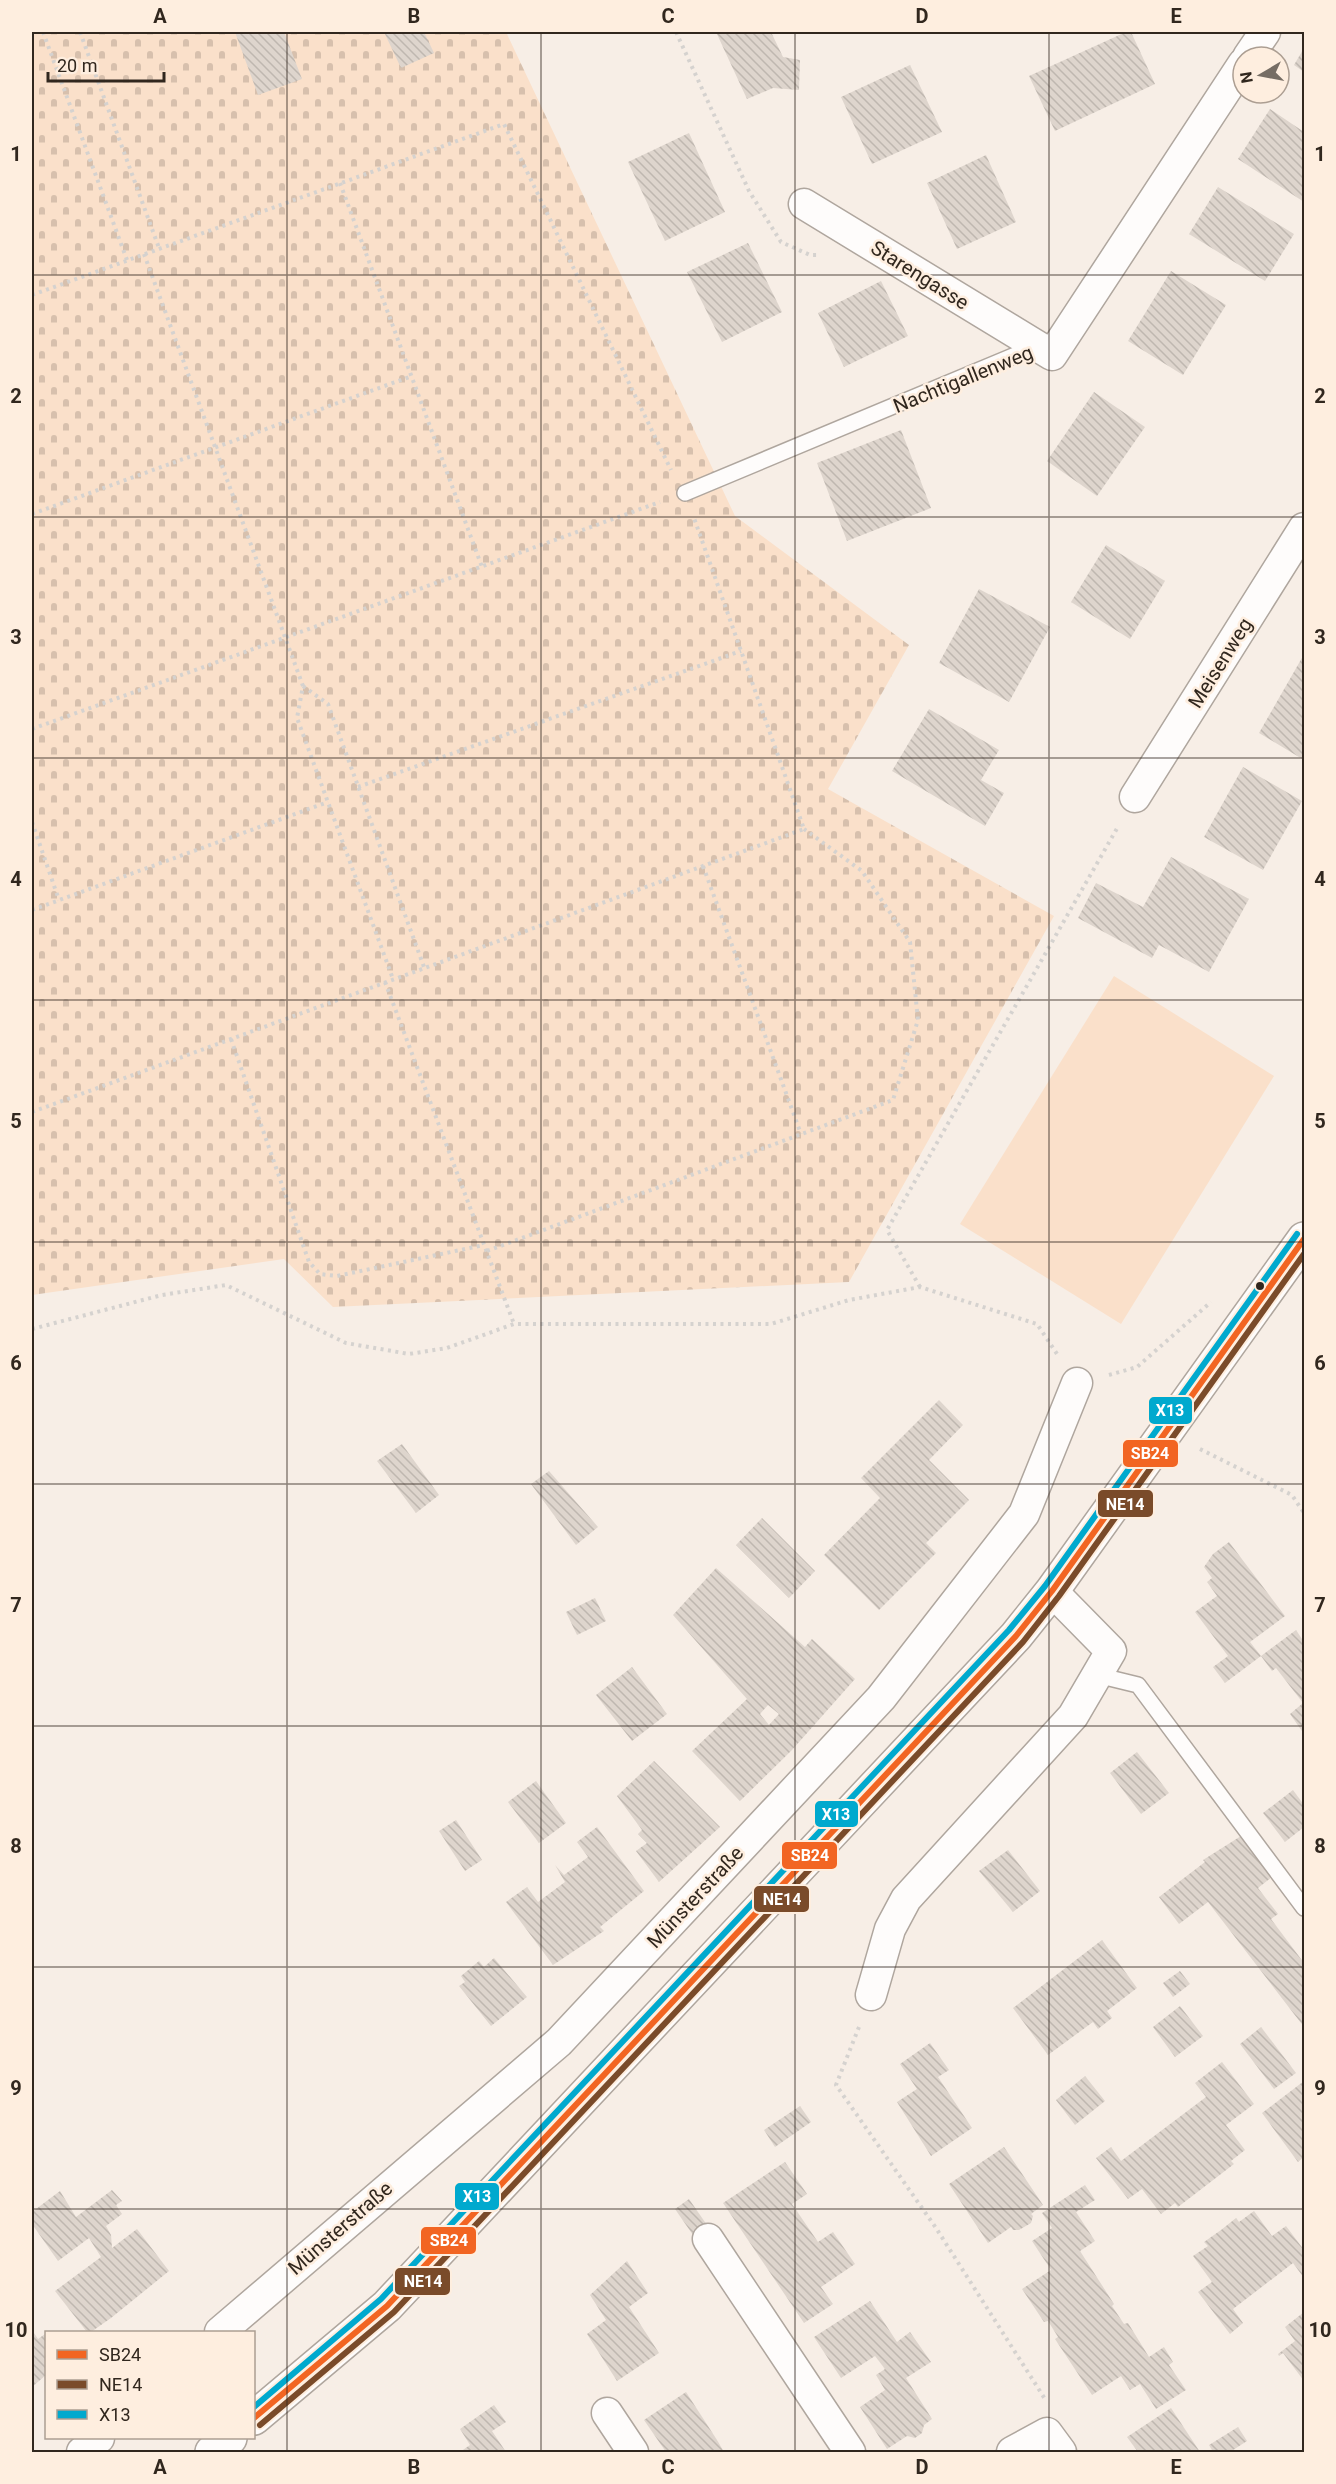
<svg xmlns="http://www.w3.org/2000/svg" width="1336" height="2484" viewBox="0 0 1336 2484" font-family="Roboto,sans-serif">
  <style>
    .cemetery { fill: url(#cemetery-stones) }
    .park { fill: #fae0ca }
    .building { fill: url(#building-back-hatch); fill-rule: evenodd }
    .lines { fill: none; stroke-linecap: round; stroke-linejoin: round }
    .lane-casing { stroke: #afa69e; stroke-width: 18 }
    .street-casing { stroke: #afa69e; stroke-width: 33 }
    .primary-casing { stroke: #afa69e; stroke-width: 36 }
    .path { stroke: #d5d2cf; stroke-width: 4; stroke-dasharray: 3 4.5; stroke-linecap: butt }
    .lane { stroke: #fefcfb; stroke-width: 15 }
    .street { stroke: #fefcfb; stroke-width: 30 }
    .primary { stroke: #fefcfb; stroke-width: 33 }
    .bus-1-casing { stroke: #feeedf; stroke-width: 10 }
    .bus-2-casing { stroke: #feeedf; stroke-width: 10 }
    .bus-3-casing { stroke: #feeedf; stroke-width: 10 }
    .bus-1 { stroke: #f26522; stroke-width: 6 }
    .bus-2 { stroke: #7a4b2a; stroke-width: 6 }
    .bus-3 { stroke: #00a9ce; stroke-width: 6 }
    .grid { fill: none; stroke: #31271e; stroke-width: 1.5; stroke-opacity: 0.55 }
    .bus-dot { fill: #31271e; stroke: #feeedf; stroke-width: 2 }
    .labels { text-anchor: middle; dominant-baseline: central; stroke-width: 5; stroke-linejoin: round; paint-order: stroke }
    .street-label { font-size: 20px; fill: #31271e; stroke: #feeedf }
    .line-badge { stroke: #feeedf; stroke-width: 2 }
    .badge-label { font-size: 16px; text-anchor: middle; font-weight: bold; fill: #fff }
    .neatline { fill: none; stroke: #31271e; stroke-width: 2 }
    .grid-label { font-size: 20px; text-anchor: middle; font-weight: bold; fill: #31271e }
  </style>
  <defs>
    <pattern id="cemetery-stones" width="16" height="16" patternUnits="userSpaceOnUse" patternTransform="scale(1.5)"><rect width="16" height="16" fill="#fae0ca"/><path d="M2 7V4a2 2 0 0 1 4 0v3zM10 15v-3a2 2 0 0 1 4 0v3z" fill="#d7c0ad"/></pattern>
    <pattern id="building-back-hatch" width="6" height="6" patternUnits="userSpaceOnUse" patternTransform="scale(1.5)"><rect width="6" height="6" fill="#ded5cd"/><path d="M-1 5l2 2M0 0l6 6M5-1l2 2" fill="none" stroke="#bfb7b0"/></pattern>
  </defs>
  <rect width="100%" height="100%" fill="#f7eee6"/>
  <!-- cemetery -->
  <path class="cemetery" d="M32,32H506L735,516L909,645L828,789L1054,916L849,1282L333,1307L284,1259L32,1295Z"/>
  <!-- park -->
  <path class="park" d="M1114,976L1274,1076L1121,1324L960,1224Z"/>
  <!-- building -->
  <g class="building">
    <path d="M235,32H284L302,79L258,95Z"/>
    <path d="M384,32H424L434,53L401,68Z"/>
    <path d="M716,32H771L783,57L800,60L799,90L773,88L747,99Z"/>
    <path d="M1126,32H1131L1155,84L1055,131L1029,76Z"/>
    <path d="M1304,48V72L1294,65Z"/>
    <path d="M910,65L942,132L872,164L841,97Z"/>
    <path d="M1270,109L1304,132V202L1238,159Z"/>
    <path d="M689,133L725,212L665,241L628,162Z"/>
    <path d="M986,155L1016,222L957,249L927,183Z"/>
    <path d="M1218,187L1294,234L1265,281L1189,234Z"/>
    <path d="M748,243L782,312L722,342L687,272Z"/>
    <path d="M1171,271L1226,305L1183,375L1128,341Z"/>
    <path d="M881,281L908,336L844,367L818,313Z"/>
    <path d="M1094,392L1145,427L1097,496L1047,461Z"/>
    <path d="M901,430L931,508L847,541L817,463Z"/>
    <path d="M1106,545L1165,581L1130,639L1071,602Z"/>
    <path d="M979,589L1050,627L1009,702L939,663Z"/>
    <path d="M1303,656L1304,657V760L1259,733Z"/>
    <path d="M929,709L999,750L981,780L1004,793L985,826L892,771Z"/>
    <path d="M1243,767L1302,801L1263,870L1204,837Z"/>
    <path d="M1171,857L1249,899L1209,972L1159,945L1152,958L1078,918L1096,883L1143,907Z"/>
    <path d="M939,1400L963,1425L929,1460L969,1500L926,1543L936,1553L879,1610L824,1555L880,1498L861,1478Z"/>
    <path d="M402,1444L439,1495L416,1513L377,1461Z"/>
    <path d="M549,1471L598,1527L576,1545L531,1484Z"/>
    <path d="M762,1518L815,1571L789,1598L736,1545Z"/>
    <path d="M1229,1542L1285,1616L1250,1642L1261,1656L1225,1683L1213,1667L1228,1656L1195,1612L1217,1596L1207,1582L1212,1578L1204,1567L1213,1554Z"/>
    <path d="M716,1568L805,1647L812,1639L855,1679L792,1750L740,1801L692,1751L747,1699L673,1615ZM768,1705L779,1714L769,1725L760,1714Z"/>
    <path d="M595,1598L606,1621L577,1635L566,1612Z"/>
    <path d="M1296,1630L1304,1642V1734L1290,1714L1303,1703L1276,1668L1272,1671L1261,1656Z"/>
    <path d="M632,1667L667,1714L632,1741L596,1695Z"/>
    <path d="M1137,1752L1169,1793L1141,1814L1110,1773Z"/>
    <path d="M654,1761L720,1827L659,1882L636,1851L647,1843L638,1834L642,1830L617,1796Z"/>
    <path d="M536,1781L566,1823L539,1843L508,1802Z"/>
    <path d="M1293,1790L1304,1805V1827L1285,1842L1263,1813Z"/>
    <path d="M456,1820L482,1860L465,1871L439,1831Z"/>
    <path d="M597,1827L644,1891L600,1927L604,1931L553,1965L506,1902L527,1887L538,1902L565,1882L555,1865L564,1875L588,1857L577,1842Z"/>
    <path d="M1241,1836L1272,1877L1258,1888L1278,1914L1271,1919L1304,1963V2027L1208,1902L1179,1924L1159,1897L1205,1862L1203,1860Z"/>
    <path d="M1008,1850L1040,1891L1013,1912L979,1871Z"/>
    <path d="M1102,1940L1137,1988L1107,2011L1112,2018L1098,2029L1093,2022L1048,2055L1013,2008Z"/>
    <path d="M494,1958L527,1997L491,2026L459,1986L465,1982L461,1976L479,1961L484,1967Z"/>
    <path d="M1180,1971L1190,1984L1173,1997L1163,1983Z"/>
    <path d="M1180,2006L1203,2036L1175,2057L1153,2027Z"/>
    <path d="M1261,2027L1296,2073L1274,2089L1240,2044Z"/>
    <path d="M930,2043L949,2070L938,2077L972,2128L931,2156L897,2102L917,2089L900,2064Z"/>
    <path d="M1222,2062L1254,2104L1226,2125L1245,2150L1231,2161L1234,2164L1178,2207L1175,2203L1161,2214L1142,2189L1128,2199L1096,2158L1111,2147L1121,2161L1206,2097L1195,2083Z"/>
    <path d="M1085,2076L1105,2101L1075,2125L1056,2100Z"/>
    <path d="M1304,2081V2157L1298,2162L1262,2113Z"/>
    <path d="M800,2106L811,2122L775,2147L764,2130Z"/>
    <path d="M1004,2147L1043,2205L1031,2214L1033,2216L1031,2223L1019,2230H1013L1011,2227L988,2243L949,2184Z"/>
    <path d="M785,2162L807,2194L792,2204L818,2242L833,2232L855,2264L821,2287L833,2304L804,2323L723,2203Z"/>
    <path d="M1085,2185L1095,2200L1076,2212L1095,2241L1080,2251L1114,2304L1112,2306L1124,2324L1128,2323L1149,2357L1164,2347L1173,2362L1169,2365L1186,2390L1156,2409L1140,2384L1130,2390L1121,2376L1092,2395L1055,2339L1058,2337L1048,2321L1044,2322L1022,2289L1051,2270L1032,2241L1052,2228L1042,2213Z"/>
    <path d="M112,2190L122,2201L116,2205L122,2214L106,2226L111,2235L112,2248L137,2229L169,2271L111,2318L91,2332H87L55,2291L101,2257L89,2238L58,2261L32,2224V2212L60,2191L76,2217Z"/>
    <path d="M689,2199L709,2228L695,2238L675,2209Z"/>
    <path d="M1254,2211L1272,2236L1286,2226L1304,2250V2278L1293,2263L1233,2309L1243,2323L1230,2334L1198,2292L1212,2282L1193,2256L1208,2246L1204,2242L1221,2230L1236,2218L1239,2222Z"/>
    <path d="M627,2261L648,2293L629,2307L659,2353L617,2381L587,2334L606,2320L590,2295Z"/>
    <path d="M870,2301L897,2342L910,2332L931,2362L906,2378L932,2419L924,2425L922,2433L915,2438L907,2436L887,2449L860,2407L885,2390L876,2375L885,2369L875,2356L841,2378L814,2337Z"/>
    <path d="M1304,2312V2381L1283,2353L1279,2356L1278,2354L1295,2341L1285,2327Z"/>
    <path d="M32,2330L38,2339L45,2334L46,2336V2375L32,2387Z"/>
    <path d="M686,2392L717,2440L724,2452H666L644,2420Z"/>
    <path d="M494,2405L506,2422L492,2431L506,2452H460L470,2445L460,2429Z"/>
    <path d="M1171,2408L1200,2452H1138L1127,2437Z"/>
    <path d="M1238,2427L1247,2441L1230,2452H1213L1209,2445Z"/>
  </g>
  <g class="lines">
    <defs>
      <g id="lane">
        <path d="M685,493L1037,346"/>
        <path d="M1097,1675L1138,1685L1304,1908"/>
      </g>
      <g id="street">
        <path d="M1248,57L1265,32"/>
        <path d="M804,204L1052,355L1243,64"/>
        <path d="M1135,797L1304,528"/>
        <path d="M871,1995L890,1929L906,1899L1073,1716L1111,1651L1052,1591"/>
        <path d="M708,2239L850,2452"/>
        <path d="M220,2332L559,2042L881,1698L1024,1514L1077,1383"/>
        <path d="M607,2413L633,2452"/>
        <path d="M82,2452L99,2438"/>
        <path d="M1012,2452L1047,2433L1061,2452"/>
      </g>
      <g id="primary">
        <path d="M254,2418L387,2306L1016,1636L1052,1591L1304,1239"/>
        <path d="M212,2452L230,2438"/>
      </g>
    </defs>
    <!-- lane casing -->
    <use href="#lane" class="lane-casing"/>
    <!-- street casing -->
    <use href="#street" class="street-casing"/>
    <!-- primary casing -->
    <use href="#primary" class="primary-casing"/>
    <!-- path -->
    <g class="path">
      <path d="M43,32L127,260"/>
      <path d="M80,32L159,248"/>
      <path d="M676,32L749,191L781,242L810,255H817"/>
      <path d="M340,183L482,567"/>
      <path d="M144,254L303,686L297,718L393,979"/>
      <path d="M32,295L504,124L671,470"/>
      <path d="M32,514L412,376"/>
      <path d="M303,686L328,704L424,967"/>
      <path d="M32,729L660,502"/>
      <path d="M358,787L741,651"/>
      <path d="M32,822L59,900"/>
      <path d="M703,866L801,1134"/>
      <path d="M32,910L328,802"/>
      <path d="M385,982L514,1324"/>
      <path d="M231,1039L309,1262L320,1274L337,1276L484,1245"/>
      <path d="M32,1112L804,829L694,518"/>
      <path d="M487,1251L893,1100L918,1020L910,942L862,871L804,829"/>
      <path d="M920,1287L887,1230L1119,825"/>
      <path d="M32,1329L162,1295L226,1285L346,1343L409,1354L447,1348L514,1324H771L849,1300L920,1287L1037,1324L1057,1354"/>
      <path d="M1109,1375L1137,1367L1211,1302"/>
      <path d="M1200,1449L1292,1495L1304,1513"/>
      <path d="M859,2027L836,2085L936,2228L1045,2399"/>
    </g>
    <!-- lane -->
    <use href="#lane" class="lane"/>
    <!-- street -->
    <use href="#street" class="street"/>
    <!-- primary -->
    <use href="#primary" class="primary"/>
    <defs>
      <path id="bus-1" d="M254,2418L387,2306L1016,1636L1052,1591L1304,1239"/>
      <path id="bus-2" d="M260,2425L394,2312L1023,1642L1059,1596L1304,1254"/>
      <path id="bus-3" d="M254,2407L381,2299L1009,1630L1045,1586L1297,1234"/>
    </defs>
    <!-- bus-1 casing -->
    <use href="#bus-1" class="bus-1-casing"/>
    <!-- bus-2 casing -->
    <use href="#bus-2" class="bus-2-casing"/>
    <!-- bus-3 casing -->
    <use href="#bus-3" class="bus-3-casing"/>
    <!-- bus-1 -->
    <use href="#bus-1" class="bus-1"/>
    <!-- bus-2 -->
    <use href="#bus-2" class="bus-2"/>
    <!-- bus-3 -->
    <use href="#bus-3" class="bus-3"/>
  </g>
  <!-- grid -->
  <path class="grid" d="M287,32V2452M541,32V2452M795,32V2452M1049,32V2452M32,275H1304M32,517H1304M32,758H1304M32,1000H1304M32,1242H1304M32,1484H1304M32,1726H1304M32,1967H1304M32,2209H1304"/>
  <!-- markers -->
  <circle class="bus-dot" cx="1260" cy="1286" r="5"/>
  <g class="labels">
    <!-- street labels -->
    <g class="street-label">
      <text transform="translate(920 275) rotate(32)">Starengasse</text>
      <text transform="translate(963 379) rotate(-22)">Nachtigallenweg</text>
      <text transform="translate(1220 663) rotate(-58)">Meisenweg</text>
      <text transform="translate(695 1897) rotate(-47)">Münsterstraße</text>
      <text transform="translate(340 2228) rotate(-41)">Münsterstraße</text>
    </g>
  </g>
  <g class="line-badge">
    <rect x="1148" y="1396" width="45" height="29" rx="6" fill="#00a9ce"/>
    <rect x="1122" y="1439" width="57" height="29" rx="6" fill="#f26522"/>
    <rect x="1097" y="1489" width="57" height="29" rx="6" fill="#7a4b2a"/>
    <rect x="814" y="1800" width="45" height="28" rx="6" fill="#00a9ce"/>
    <rect x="781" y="1841" width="57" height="29" rx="6" fill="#f26522"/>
    <rect x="753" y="1885" width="57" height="28" rx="6" fill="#7a4b2a"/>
    <rect x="454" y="2182" width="46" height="29" rx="6" fill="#00a9ce"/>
    <rect x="420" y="2226" width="57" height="29" rx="6" fill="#f26522"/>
    <rect x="394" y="2267" width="57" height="29" rx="6" fill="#7a4b2a"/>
  </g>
  <g class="badge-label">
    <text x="1170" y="1416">X13</text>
    <text x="1150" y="1459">SB24</text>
    <text x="1125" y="1510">NE14</text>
    <text x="836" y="1820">X13</text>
    <text x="810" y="1861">SB24</text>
    <text x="782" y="1905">NE14</text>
    <text x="477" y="2202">X13</text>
    <text x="449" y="2246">SB24</text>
    <text x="423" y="2287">NE14</text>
  </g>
  <!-- border -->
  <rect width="1336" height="2484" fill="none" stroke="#feeedf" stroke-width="66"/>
  <!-- legend -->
  <rect x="45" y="2331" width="210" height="108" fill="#feeedf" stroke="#ac9e92" stroke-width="1.5"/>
  <rect x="57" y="2350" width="30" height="9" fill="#f26522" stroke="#ac9e92" stroke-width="1.5"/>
  <text x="99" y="2361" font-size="18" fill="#31271e">SB24</text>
  <rect x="57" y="2380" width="30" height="9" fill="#7a4b2a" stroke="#ac9e92" stroke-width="1.5"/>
  <text x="99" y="2391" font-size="18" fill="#31271e">NE14</text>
  <rect x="57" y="2410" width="30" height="9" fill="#00a9ce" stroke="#ac9e92" stroke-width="1.5"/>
  <text x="99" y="2421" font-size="18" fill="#31271e">X13</text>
  <!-- north arrow -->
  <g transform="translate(1261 75) rotate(260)"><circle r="28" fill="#feeedf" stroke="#ac9e92" stroke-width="1.5"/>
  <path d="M0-4.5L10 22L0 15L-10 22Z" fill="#766d64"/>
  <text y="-9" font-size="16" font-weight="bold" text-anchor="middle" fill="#31271e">N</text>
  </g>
  <!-- scale -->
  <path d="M48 72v9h116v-9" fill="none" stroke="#31271e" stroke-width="3"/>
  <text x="57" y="72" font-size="18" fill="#31271e" stroke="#feeedf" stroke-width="4.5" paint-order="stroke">20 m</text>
  <rect x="33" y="33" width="1270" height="2418" class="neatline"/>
  <g class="grid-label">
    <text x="160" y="23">A</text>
    <text x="414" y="23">B</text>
    <text x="668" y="23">C</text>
    <text x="922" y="23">D</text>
    <text x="1176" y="23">E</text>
    <text x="16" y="161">1</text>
    <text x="1320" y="161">1</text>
    <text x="16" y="403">2</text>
    <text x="1320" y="403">2</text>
    <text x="16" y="644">3</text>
    <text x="1320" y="644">3</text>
    <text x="16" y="886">4</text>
    <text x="1320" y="886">4</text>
    <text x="16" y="1128">5</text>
    <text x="1320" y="1128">5</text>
    <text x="16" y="1370">6</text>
    <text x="1320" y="1370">6</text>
    <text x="16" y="1612">7</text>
    <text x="1320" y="1612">7</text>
    <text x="16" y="1853">8</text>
    <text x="1320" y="1853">8</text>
    <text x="16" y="2095">9</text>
    <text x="1320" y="2095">9</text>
    <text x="16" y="2337">10</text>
    <text x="1320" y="2337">10</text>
    <text x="160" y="2474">A</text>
    <text x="414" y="2474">B</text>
    <text x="668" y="2474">C</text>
    <text x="922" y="2474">D</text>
    <text x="1176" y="2474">E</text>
  </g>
</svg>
